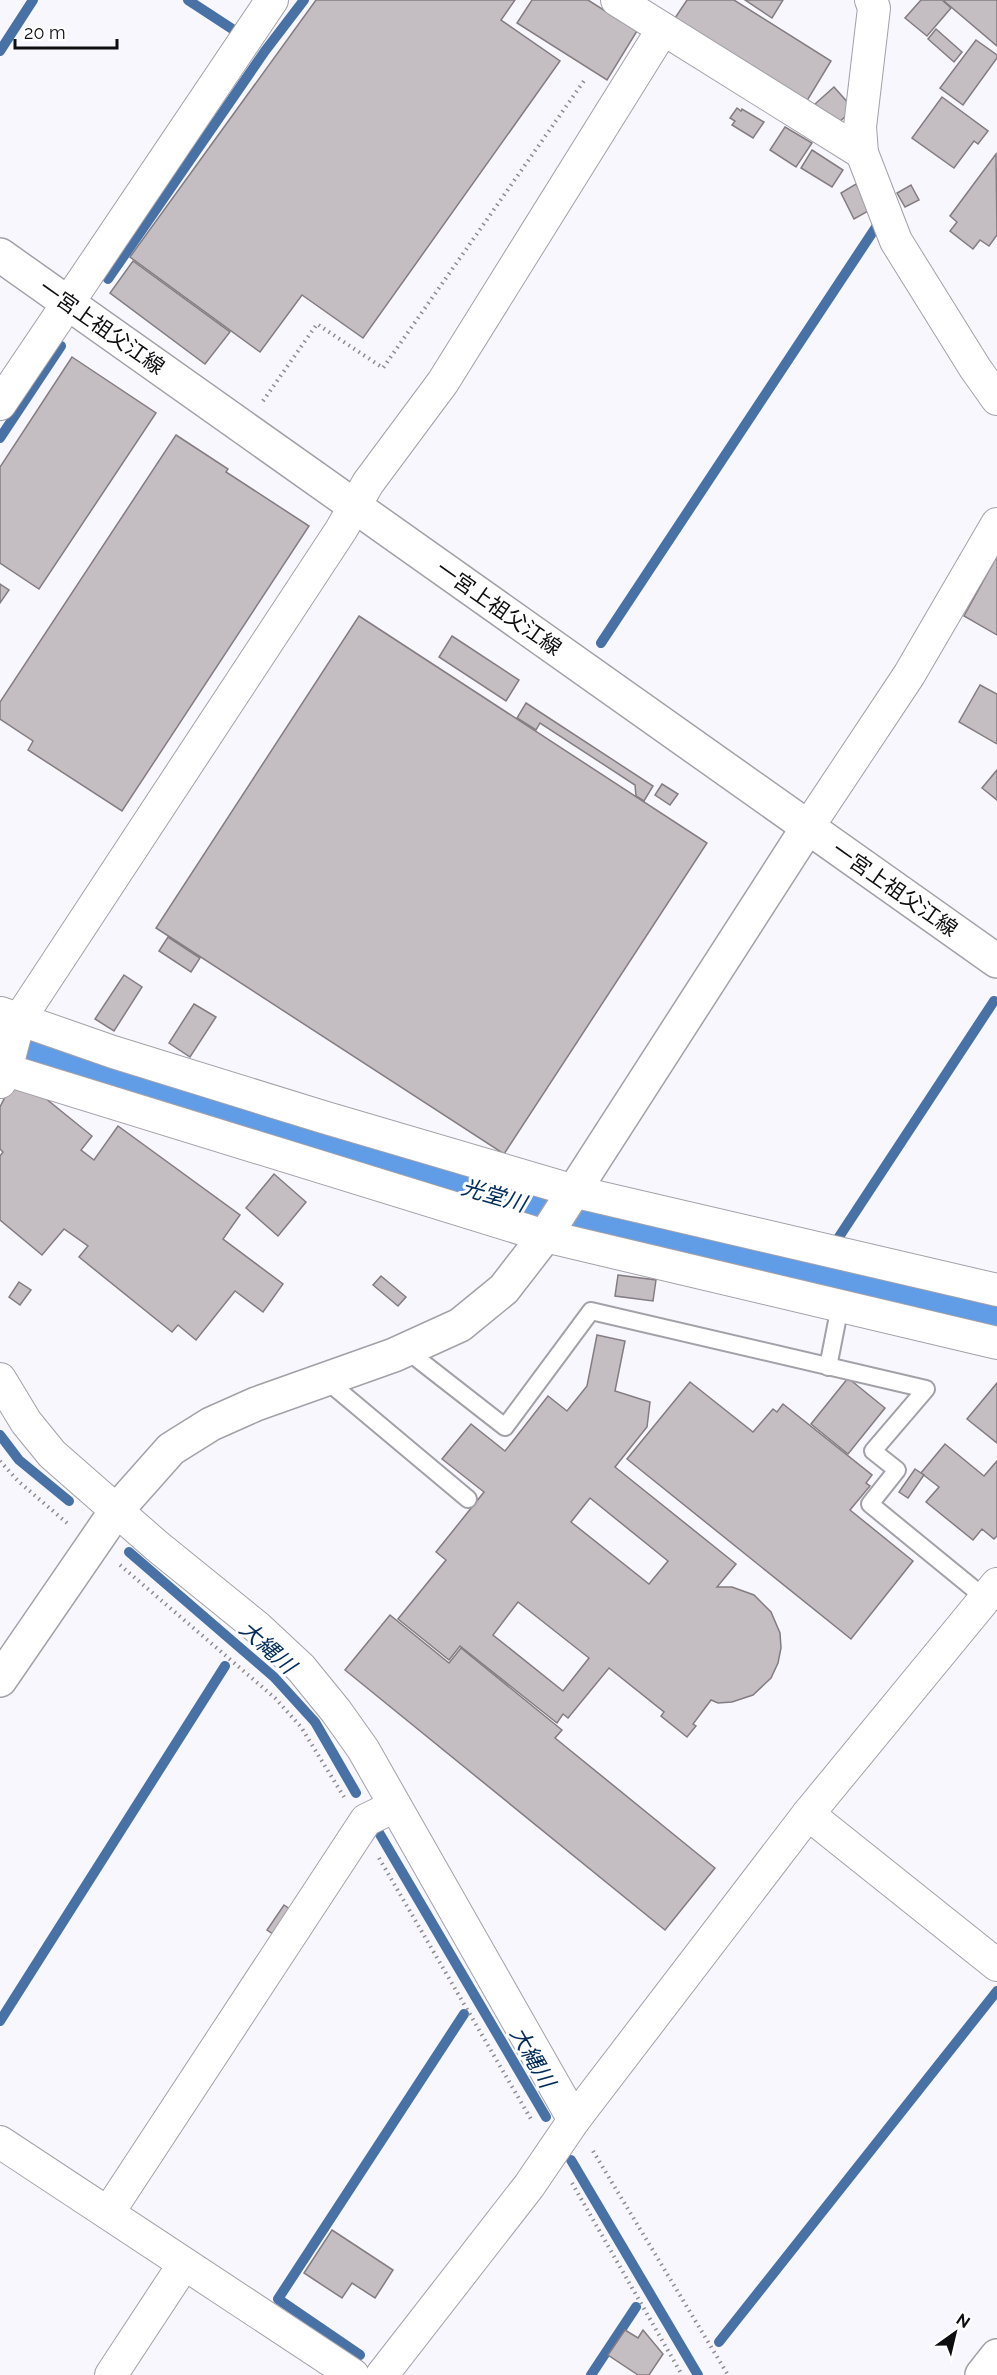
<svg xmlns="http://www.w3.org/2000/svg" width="997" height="2375" viewBox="0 0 997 2375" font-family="Raleway,'Noto Sans JP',sans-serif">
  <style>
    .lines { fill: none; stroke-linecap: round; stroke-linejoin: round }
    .stream { stroke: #4871a6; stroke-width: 10 }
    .river { stroke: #619ce6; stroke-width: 62 }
    .building { fill: #c4bdc1; stroke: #837c80; stroke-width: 1.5; fill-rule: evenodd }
    .lane-casing { stroke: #a3a1a8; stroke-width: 20 }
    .street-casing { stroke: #a3a1a8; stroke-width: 34 }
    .secondary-casing { stroke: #a3a1a8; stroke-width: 36 }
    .primary-casing { stroke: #a3a1a8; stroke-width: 36 }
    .path { stroke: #8d8c91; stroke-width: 4; stroke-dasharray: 1.5 4.5; stroke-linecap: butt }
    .lane { stroke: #fff; stroke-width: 16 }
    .street { stroke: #fff; stroke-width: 32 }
    .secondary { stroke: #fff; stroke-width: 33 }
    .primary { stroke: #fff; stroke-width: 33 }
    .labels { text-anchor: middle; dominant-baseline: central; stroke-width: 6; stroke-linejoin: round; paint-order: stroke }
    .street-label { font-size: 21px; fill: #0e0d0f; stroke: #fff }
    .water-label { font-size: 22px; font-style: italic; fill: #022d5b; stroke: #fff }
  </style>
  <rect width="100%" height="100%" fill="#f9f7fe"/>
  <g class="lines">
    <!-- stream -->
    <g class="stream">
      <path d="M188,0L243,36"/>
      <path d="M0,51L33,0"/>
      <path d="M108,279L265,51L304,0"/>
      <path d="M0,438L61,346"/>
      <path d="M601,643L880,221"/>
      <path d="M835,1243L994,1001"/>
      <path d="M0,1435L19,1460L69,1501"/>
      <path d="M129,1552L274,1677L315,1722L356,1793"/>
      <path d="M378,1831L546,2117"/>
      <path d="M0,2021L225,1666"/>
      <path d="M571,2160L698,2375"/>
      <path d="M719,2342L997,1991"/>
      <path d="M360,2355L278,2299L464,2014"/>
      <path d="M591,2375L636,2307"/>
    </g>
    <!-- river -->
    <path class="river" d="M0,1043L29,1054L303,1135L449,1182L600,1224L727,1257L997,1317"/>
  </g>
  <!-- building -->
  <g class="building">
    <path d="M316,0H515L501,20L560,61L363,338L302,295L260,352L130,257Z"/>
    <path d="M532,0H588L637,31L607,80L517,23Z"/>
    <path d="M687,0H734L831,61L805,104L673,21Z"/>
    <path d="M745,0H783L772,18Z"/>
    <path d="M921,0H942L951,8L927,36L905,18Z"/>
    <path d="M945,0H997V46L944,1Z"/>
    <path d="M936,29L962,52L954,62L928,39Z"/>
    <path d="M976,40L997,55V58L963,105L940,88Z"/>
    <path d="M834,87L850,105L847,115L838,123L831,122L815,104Z"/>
    <path d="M942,97L988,131L978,144L974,141L954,168L912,138Z"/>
    <path d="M737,108L741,111L742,109L764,122L753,138L732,125L735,121L730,118Z"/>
    <path d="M785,127L812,143L796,167L770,150Z"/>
    <path d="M812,150L843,170L832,187L801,168Z"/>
    <path d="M996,154L997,235L989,246L980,240L973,249L950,231L957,222L950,216Z"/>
    <path d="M856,184L870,210L854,219L841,193Z"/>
    <path d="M911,185L919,200L905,207L897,193Z"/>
    <path d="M133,261L230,332L205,364L110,293Z"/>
    <path d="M72,357L156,413L39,589L0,563V467Z"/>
    <path d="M176,435L228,469L226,472L309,526L122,811L28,750L33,741L0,719V702Z"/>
    <path d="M997,556V635L964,616Z"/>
    <path d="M0,584L9,590L0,603Z"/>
    <path d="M359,616L707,843L504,1154L156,928Z"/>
    <path d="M452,636L519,680L506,701L439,657Z"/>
    <path d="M980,685L997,694V744L959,722Z"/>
    <path d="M526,703L653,786L644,801L636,796L635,785L540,723L536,730L517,718Z"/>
    <path d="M997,770V800L982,788Z"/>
    <path d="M662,784L678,794L670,805L655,795Z"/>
    <path d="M168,937L200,958L191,972L159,951Z"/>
    <path d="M124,975L142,987L114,1031L95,1019Z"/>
    <path d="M194,1004L216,1017L190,1057L169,1043Z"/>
    <path d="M15,1089L40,1094L92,1136L81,1150L94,1160L118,1126L240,1215L223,1239L283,1284L263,1312L235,1291L196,1340L178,1325L172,1332L79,1257L88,1246L64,1229L42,1255L0,1220V1156L3,1152L0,1149V1107L7,1093Z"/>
    <path d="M274,1174L306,1202L278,1236L246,1208Z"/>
    <path d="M618,1275L656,1280L653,1301L615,1296Z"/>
    <path d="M381,1276L406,1297L398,1306L373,1285Z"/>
    <path d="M19,1282L31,1290L20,1305L9,1297Z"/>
    <path d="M597,1335L625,1341L615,1391L650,1402L647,1427L615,1467L736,1564L717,1587H732L754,1595L771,1612L780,1633L781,1648L778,1663L771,1678L753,1695L732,1702L718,1703L711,1700L693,1724L696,1726L687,1737L661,1716L664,1712L609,1668L568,1718L563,1714L557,1723L460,1646L449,1660L398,1619L446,1560L436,1552L484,1492L442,1459L471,1424L505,1451L548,1396L567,1411L587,1386ZM590,1498L668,1561L649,1584L571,1522ZM518,1602L589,1658L563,1691L493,1635Z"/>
    <path d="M848,1378L885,1408L848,1454L811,1424Z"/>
    <path d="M690,1382L753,1432L773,1409L777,1412L783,1404L872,1475L866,1483L870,1486L850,1510L913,1561L851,1639L627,1459Z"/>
    <path d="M997,1383V1443L967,1419Z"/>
    <path d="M945,1444L984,1476L997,1461V1536L994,1539L982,1529L973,1540L926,1502L939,1487L921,1473Z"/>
    <path d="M915,1469L924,1475L908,1498L899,1492Z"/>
    <path d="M390,1615L449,1663L461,1648L562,1730L555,1738L715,1868L665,1930L345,1670Z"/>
    <path d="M284,1905L293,1911L276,1936L267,1930Z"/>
    <path d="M332,2230L393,2270L375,2298L352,2283L342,2298L304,2273Z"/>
    <path d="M625,2330L638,2338L643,2330L663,2354L649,2375H638L608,2355Z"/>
  </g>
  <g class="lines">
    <defs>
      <g id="lane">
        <path d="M405,1349L505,1427L591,1311L926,1389L873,1451L897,1470L870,1504L985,1598"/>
        <path d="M828,1367L840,1306"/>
        <path d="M326,1380L468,1499"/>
      </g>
      <g id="street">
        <path d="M617,0L862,153"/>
        <path d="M871,0L874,8L860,127L862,153L896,241L975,368L997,399"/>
        <path d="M0,404L272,0"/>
        <path d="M808,827L909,675L997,524"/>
        <path d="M1,1013L113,1052L323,1117L585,1194L997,1290"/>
        <path d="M0,1068L545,1236L997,1343"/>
        <path d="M0,1082L6,1070L19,1020L341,530L368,483L443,382L663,29"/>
        <path d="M0,1379L26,1422L52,1454L157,1546L257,1627L301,1668L336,1711L363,1749L574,2120"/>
        <path d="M808,1814L997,1965"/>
        <path d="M0,2142L353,2375"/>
        <path d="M108,2213L366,1820L395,1806"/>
        <path d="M111,2375L184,2264"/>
        <path d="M382,2375L529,2186L574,2120L808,1814L997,1584"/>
      </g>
      <g id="secondary">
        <path d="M0,255L997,961"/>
        <path d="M0,1680L116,1511L171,1449L211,1424L256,1404L394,1355L460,1325L504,1289L545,1236L808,827"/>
      </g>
      <path id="primary" d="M982,2375L997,2356"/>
    </defs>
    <!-- lane casing -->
    <use href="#lane" class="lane-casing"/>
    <!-- street casing -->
    <use href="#street" class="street-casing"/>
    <!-- secondary casing -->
    <use href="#secondary" class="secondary-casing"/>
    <!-- primary casing -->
    <use href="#primary" class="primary-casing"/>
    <!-- path -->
    <g class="path">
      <path d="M263,401L317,324L383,368L586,78"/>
      <path d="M0,1461L18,1481L67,1523"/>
      <path d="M120,1565L275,1698L301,1727L344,1797"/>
      <path d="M379,1858L532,2121"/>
      <path d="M593,2151L728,2375"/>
      <path d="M572,2183L682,2375"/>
    </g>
    <!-- lane -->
    <use href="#lane" class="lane"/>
    <!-- street -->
    <use href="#street" class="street"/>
    <!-- secondary -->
    <use href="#secondary" class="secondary"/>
    <!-- primary -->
    <use href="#primary" class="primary"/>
  </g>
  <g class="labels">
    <!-- street labels -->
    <g class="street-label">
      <text transform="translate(102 327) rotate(35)">一宮上祖父江線</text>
      <text transform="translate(499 608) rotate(35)">一宮上祖父江線</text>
      <text transform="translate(895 889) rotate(35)">一宮上祖父江線</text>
    </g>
    <!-- water labels -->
    <g class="water-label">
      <text transform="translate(494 1195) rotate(16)">光堂川</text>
      <text transform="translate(268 1647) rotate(42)">大縄川</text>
      <text transform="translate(533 2057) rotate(60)">大縄川</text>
    </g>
  </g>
  <!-- north arrow -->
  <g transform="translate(955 2333) rotate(34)" stroke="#ffffff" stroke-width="4.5" paint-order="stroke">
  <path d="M0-4.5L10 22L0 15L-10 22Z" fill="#0e0d0f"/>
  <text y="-9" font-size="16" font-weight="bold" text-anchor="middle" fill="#0e0d0f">N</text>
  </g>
  <!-- scale -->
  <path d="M15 39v9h102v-9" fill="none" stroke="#0e0d0f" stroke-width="3"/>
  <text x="24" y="39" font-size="18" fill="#0e0d0f" stroke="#ffffff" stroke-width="4.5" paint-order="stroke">20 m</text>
</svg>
